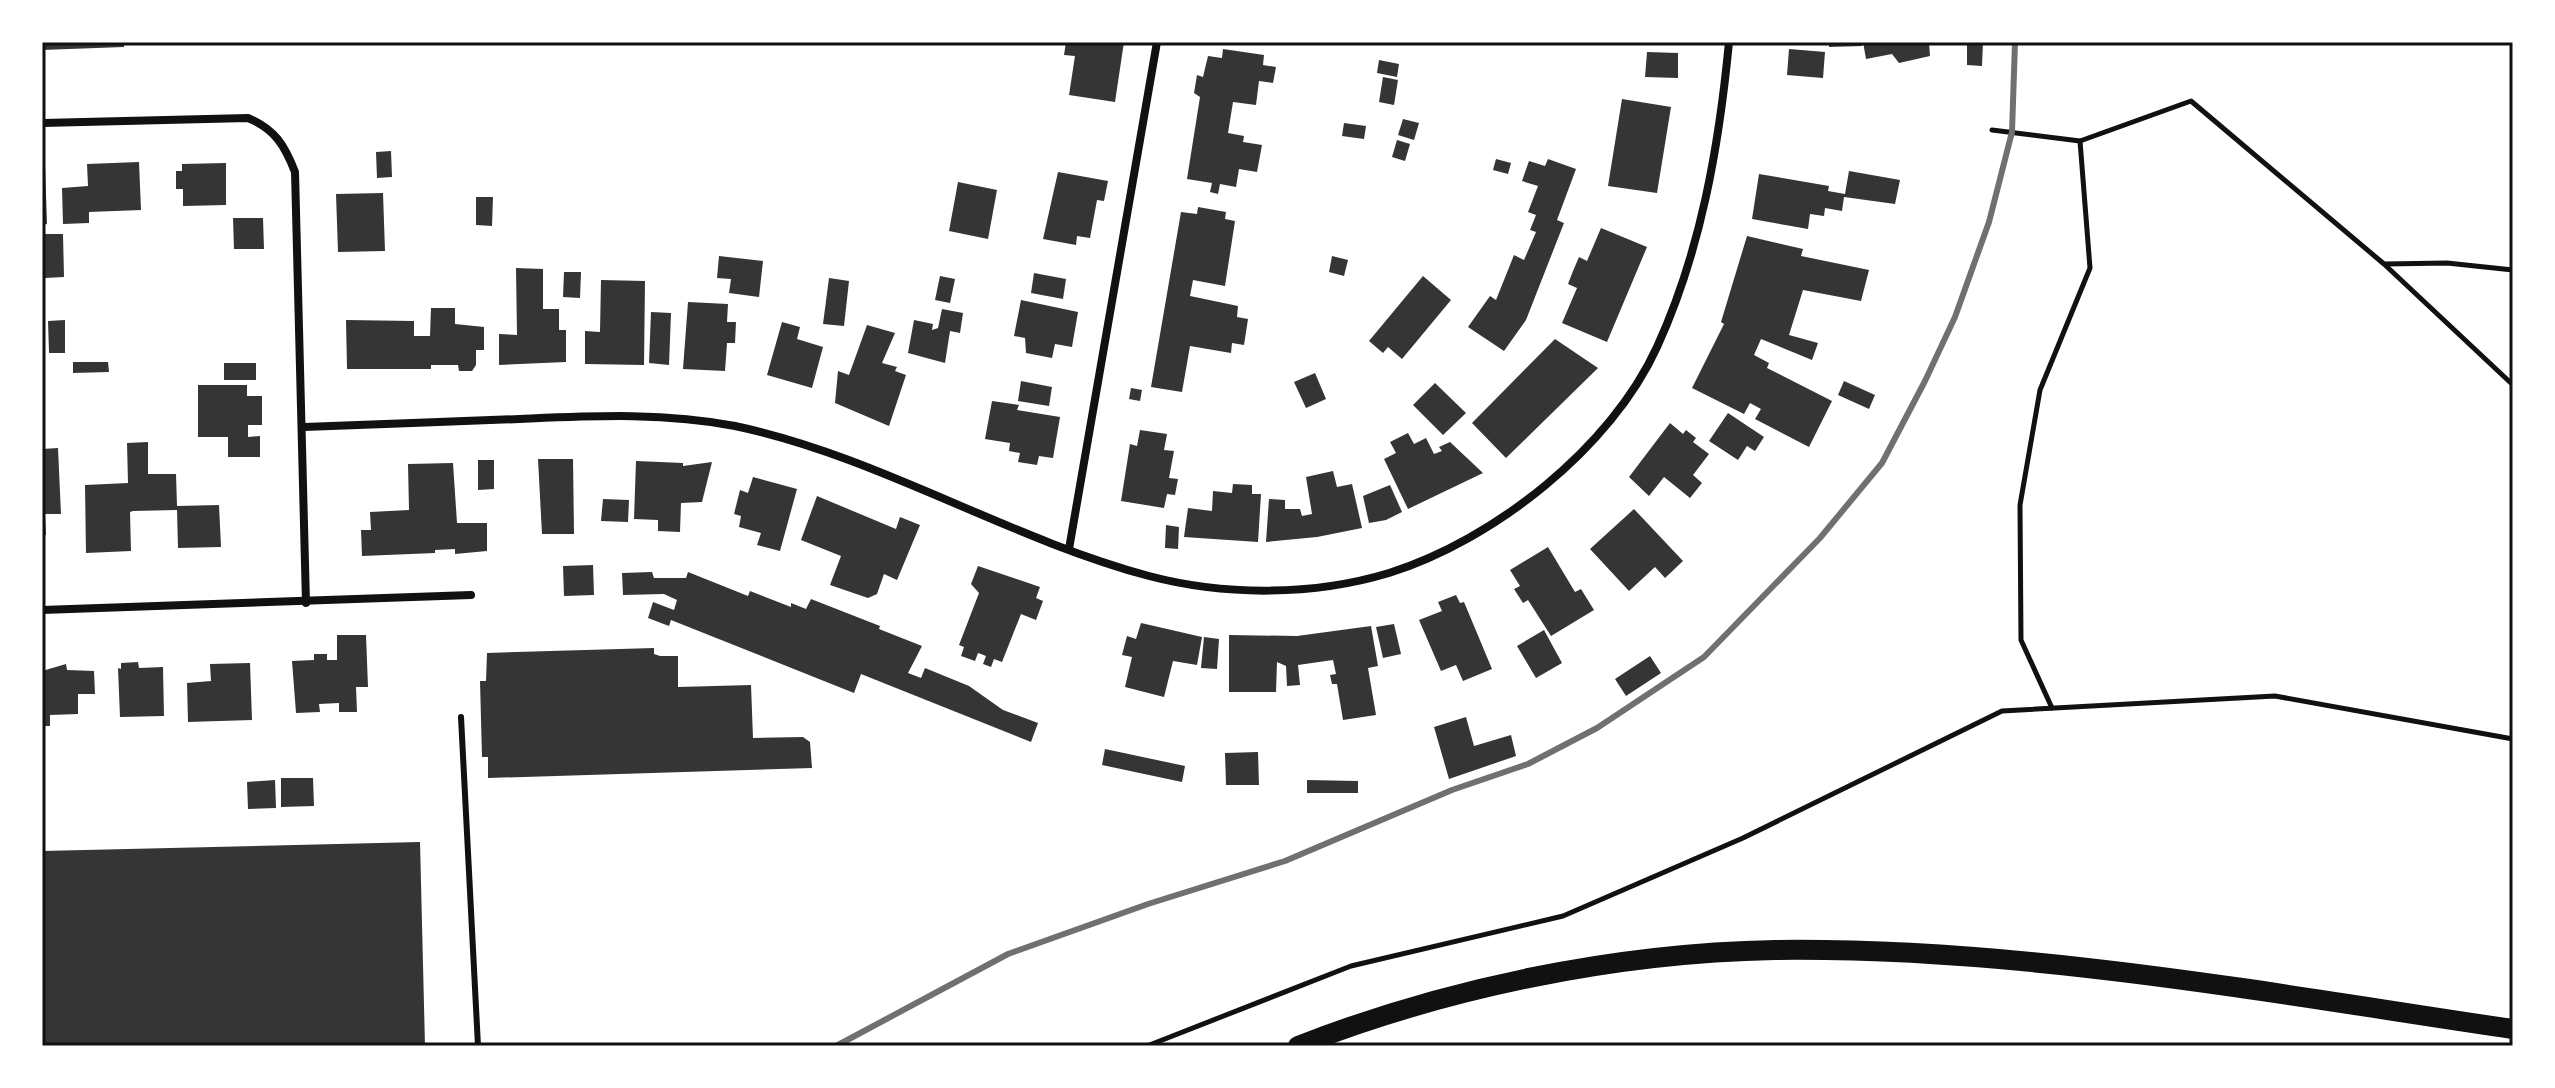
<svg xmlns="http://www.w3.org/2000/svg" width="2555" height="1088" viewBox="0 0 2555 1088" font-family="'Fira Sans Condensed',sans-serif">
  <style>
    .building { fill: #353535 }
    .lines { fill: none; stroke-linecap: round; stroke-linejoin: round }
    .path { stroke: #111; stroke-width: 5 }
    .service { stroke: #111; stroke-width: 6 }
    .minor { stroke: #111; stroke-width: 8 }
    .primary { stroke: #111; stroke-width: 20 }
    .rail { stroke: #707070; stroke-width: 6 }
    .neatline { fill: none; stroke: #111; stroke-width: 3 }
  </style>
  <rect width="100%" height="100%" fill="#fff"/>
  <!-- building -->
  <g class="building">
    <path d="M42,42H124V47L42,50Z"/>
    <path d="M1066,42H1124L1115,102L1069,95L1075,56L1064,55Z"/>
    <path d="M1829,42H1862V46L1829,47Z"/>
    <path d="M1863,42H1929L1930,56L1899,63L1892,54L1866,59Z"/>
    <path d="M1967,42H1983L1982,66L1967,65Z"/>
    <path d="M1223,49L1264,55L1263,65L1276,67L1273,83L1259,81L1256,105L1233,102L1228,133L1244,136L1243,142L1262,145L1257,172L1239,169L1236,187L1220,184L1218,194L1210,192L1212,183L1187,179L1200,97L1194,93L1197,75L1203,77L1208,56L1222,58Z"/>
    <path d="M1789,49L1825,52L1823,78L1787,75Z"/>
    <path d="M1647,52L1678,53V78L1645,77Z"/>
    <path d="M1379,60L1399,64L1397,77L1377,73Z"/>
    <path d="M1383,77L1398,80L1394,105L1379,102Z"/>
    <path d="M1622,99L1671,107L1657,193L1608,186Z"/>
    <path d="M1403,119L1419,123L1414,140L1398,135Z"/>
    <path d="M1344,123L1366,126L1364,139L1342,136Z"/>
    <path d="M1397,140L1410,144L1405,161L1392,157Z"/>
    <path d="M391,151L392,177L377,178L376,152Z"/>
    <path d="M1496,159L1511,163L1508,174L1493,170Z"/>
    <path d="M1548,159L1576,169L1557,220L1564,223L1526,320L1504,351L1468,327L1490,296L1496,300L1514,255L1524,260L1536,232L1530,230L1536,215L1528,212L1538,186L1522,181L1529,161L1545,166Z"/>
    <path d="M139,162L141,210L89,212V223L63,224L62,188L88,186L87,164Z"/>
    <path d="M226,163V205L183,206V189H176V171H182V164Z"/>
    <path d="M42,165H45L47,224L42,225Z"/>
    <path d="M1849,171L1900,180L1895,204L1844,197L1842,211L1825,208L1824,216L1810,214L1808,229L1752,219L1759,174L1829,186L1828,191L1845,194Z"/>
    <path d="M1058,172L1108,181L1104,201L1097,200L1090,238L1077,236L1076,245L1043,239Z"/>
    <path d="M958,182L997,190L988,239L949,231Z"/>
    <path d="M383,193L385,251L338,252L336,194Z"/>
    <path d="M476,197H493L492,226L476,225Z"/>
    <path d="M1198,207L1226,212L1225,219L1235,221L1225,286L1193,280L1190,296L1238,306L1237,317L1248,319L1244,345L1232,343L1231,353L1190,346L1182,392L1151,387L1181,212L1197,214Z"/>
    <path d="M233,218H263L264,249H234Z"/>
    <path d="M1601,228L1647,247L1607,342L1562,323L1577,288L1568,284L1573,271L1579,257L1587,261Z"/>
    <path d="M44,234H63L64,277L45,278Z"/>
    <path d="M1747,236L1803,249L1801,256L1869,270L1861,301L1803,290L1789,335L1818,343L1812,360L1761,339L1754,355L1769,363L1767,368L1832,401L1809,447L1755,419L1761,409L1750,403L1744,414L1692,388L1724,324L1721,322Z"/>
    <path d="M719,256L763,261L759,297L729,293L731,279L717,278Z"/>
    <path d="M1332,256L1348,260L1344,276L1329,272Z"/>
    <path d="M516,268L543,269V309H559V330H566V362L499,365V334L517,335Z"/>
    <path d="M564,272H581L580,298L563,297Z"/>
    <path d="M1034,273L1066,279L1063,299L1031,293Z"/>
    <path d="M940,276L955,279L950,303L935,300Z"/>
    <path d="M1423,276L1451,300L1402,359L1388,347L1383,353L1369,341Z"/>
    <path d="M829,278L849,281L844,326L823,324Z"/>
    <path d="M601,280L645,281L644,365L585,364V331L600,332Z"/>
    <path d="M1021,300L1078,312L1072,347L1055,344L1052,358L1026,353L1025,338L1014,336Z"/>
    <path d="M688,302L728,304L727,322H736L735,343H727L725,371L683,369Z"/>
    <path d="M431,308H455V324L484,327V350H476V365L472,371H459L458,365H431V369H347L346,320L414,321V336H430Z"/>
    <path d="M942,309L963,313L960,333L950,331L945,363L908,353L914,320L933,324L932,330L938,328Z"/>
    <path d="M651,312L671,313L669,365L649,363Z"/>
    <path d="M65,320V353H49L48,321Z"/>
    <path d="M782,322L800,327L797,339L823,347L812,388L767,375Z"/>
    <path d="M867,325L895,333L882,363L897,367L895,371L906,375L889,426L835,403L838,371L849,375Z"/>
    <path d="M1555,339L1598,368L1506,458L1472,423Z"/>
    <path d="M73,362H108L109,372L73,373Z"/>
    <rect x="224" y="363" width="32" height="17"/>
    <path d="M1315,373L1326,399L1306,408L1294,382Z"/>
    <path d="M1021,381L1052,387L1049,406L1018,401Z"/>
    <path d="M1844,381L1875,395L1869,409L1838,395Z"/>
    <path d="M1435,383L1466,413L1443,435L1413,405Z"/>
    <path d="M198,385H247V396H262V425H248V437L260,436V457H228V437H198Z"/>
    <path d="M1131,388L1142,390L1140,401L1129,399Z"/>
    <path d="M992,401L1019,405L1017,410L1060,417L1053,458L1039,456L1037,465L1018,462L1020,453L1009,451L1010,443L985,439Z"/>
    <path d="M1728,413L1764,437L1755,451L1747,446L1738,460L1709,441Z"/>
    <path d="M1670,423L1683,434L1686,430L1696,438L1693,442L1709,454L1693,475L1702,483L1690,498L1664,477L1649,496L1629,477Z"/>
    <path d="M1140,430L1167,434L1164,450L1174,451L1169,478L1178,479L1175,495L1167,494L1164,508L1121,501L1130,444L1137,446Z"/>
    <path d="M1408,433L1414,444L1426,438L1434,454L1442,451L1439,447L1450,442L1483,473L1408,509L1384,459L1396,453L1390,442Z"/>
    <path d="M148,442V474H176L177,506L219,505L221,547L178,548L177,510L133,511L130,512L131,551L86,553L85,485L128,483L127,443Z"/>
    <path d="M58,448L61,514H45L46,535H42V515L45,514L42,449Z"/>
    <path d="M538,459H573L574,534H542Z"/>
    <path d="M478,460H494V489L478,490Z"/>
    <path d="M636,461L683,463V466L712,462L702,502L681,503L680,532L658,531V520L634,519Z"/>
    <path d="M453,463L457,523H487V551L455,554V549L435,550V553L362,556L361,530H371L370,512L409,510L408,464Z"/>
    <path d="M1333,471L1337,487L1352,484L1362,528L1317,537L1266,542L1269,499L1285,500V509H1300L1302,516L1312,514L1306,477Z"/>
    <path d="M753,477L797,489L780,551L757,545L761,533L739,527L741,516L734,514L740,490L748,493Z"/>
    <path d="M1233,484L1252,485V494H1261L1258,542L1184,537L1188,508L1212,511L1213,491L1232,493Z"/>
    <path d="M1390,485L1402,512L1386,520L1369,523L1363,496Z"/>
    <path d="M817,496L896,529L900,517L920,525L897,580L884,574L877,594L868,598L830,585L841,556L801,540Z"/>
    <path d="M603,499L629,500L628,522L601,521Z"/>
    <path d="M1634,509L1683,561L1665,578L1655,567L1629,591L1590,549Z"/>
    <path d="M1166,525L1179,527L1178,549L1165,548Z"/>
    <path d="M1548,547L1575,592L1581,589L1594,610L1551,636L1528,600L1523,603L1514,589L1520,586L1510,570Z"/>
    <path d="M593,565L594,595L564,596L563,566Z"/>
    <path d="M978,566L1040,587L1036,598L1043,601L1036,620L1021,614L1002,662L994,659L991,667L983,664L986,656L981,654L978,653L975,661L961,656L964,647L959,645L979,593L971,584Z"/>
    <path d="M652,572L654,578H686L688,572L748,596L750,591L791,607V603L806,609L811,599L880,626L879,629L922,646L908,673L921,678L925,668L969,686L1003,710L1038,723L1031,742L861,674L854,693L671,620L669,626L648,618L653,602L674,610L677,600L664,594L623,595L622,573Z"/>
    <path d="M1456,595L1460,603L1464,602L1492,669L1463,681L1456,665L1441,671L1419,620L1442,611L1438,602Z"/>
    <path d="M1141,623L1202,637L1197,665L1173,661L1164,697L1125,687L1132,657L1122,655L1127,636L1136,639Z"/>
    <path d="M1394,624L1401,654L1383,658L1376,627Z"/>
    <path d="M1371,626L1378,666L1368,668L1376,715L1343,720L1337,684H1332L1330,675L1336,674L1333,660L1298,665L1300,685L1287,686L1286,666L1277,662L1276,692H1229V635L1297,636Z"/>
    <path d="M1544,630L1562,663L1536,678L1517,646Z"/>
    <path d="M337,635H366L368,687H356L357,712H339V703L319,704L320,712L296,713L292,661L314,660V654H327V660H337Z"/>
    <path d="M1204,637L1219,639L1217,669L1201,668Z"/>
    <path d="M654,648V654L660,656H678V687L751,685L753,738L803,737L810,742L812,768L488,778V757H482L480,681H486L487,653Z"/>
    <path d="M1650,656L1661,673L1626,696L1615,679Z"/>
    <path d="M138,662L139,668L163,667L164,716L120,717L118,668L121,669V663Z"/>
    <path d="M250,663L252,720L188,722L187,683L211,681L210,664Z"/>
    <path d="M66,664L67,670L94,671L95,694H78V714L50,715V726H42V671Z"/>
    <path d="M1466,717L1474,746L1511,735L1516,756L1449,779L1434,727Z"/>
    <path d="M1105,749L1185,766L1182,782L1102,765Z"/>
    <path d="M1258,752L1259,785H1226L1225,753Z"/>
    <path d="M281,778H313L314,806L281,807Z"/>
    <path d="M275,780L276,808L248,809L247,782Z"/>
    <path d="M1307,780L1358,781V793H1307Z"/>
    <path d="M420,842L425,1046H42V851Z"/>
  </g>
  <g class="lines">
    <!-- path -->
    <g class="path">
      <path d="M1992,130L2080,141L2191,101L2384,264L2513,385"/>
      <path d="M2385,264L2447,263L2513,270"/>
      <path d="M2052,708L2021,640L2020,505L2040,390L2090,268L2080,141"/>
      <path d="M1147,1046L1351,966L1563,916L1743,838L2002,711L2275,696L2513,739"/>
    </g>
    <!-- service -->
    <path class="service" d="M461,717L478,1046"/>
    <!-- minor -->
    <g class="minor">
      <path d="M42,123L248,118C275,129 285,146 295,172L306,603"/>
      <path d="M304,427C376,424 448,422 520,419C591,416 663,412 735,426C878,456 1007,538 1149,576C1225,596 1313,596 1389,573C1494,540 1611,448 1657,347C1701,251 1719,146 1729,42"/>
      <path d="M1069,549L1157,42"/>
      <path d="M42,610L471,595"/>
    </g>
    <!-- primary -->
    <path class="primary" d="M1298,1046C1446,988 1615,953 1775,950C2023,947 2268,993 2513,1029"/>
    <!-- rail -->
    <path class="rail" d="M836,1046L1008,954L1148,904L1285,861L1452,790L1528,764L1597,728L1704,657L1820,538L1882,463L1925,381L1955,317L1989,222L2012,132L2015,42"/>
  </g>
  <!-- border -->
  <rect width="2555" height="1088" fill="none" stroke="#ffffff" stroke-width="88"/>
  <rect x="44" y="44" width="2467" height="1000" class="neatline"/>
</svg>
